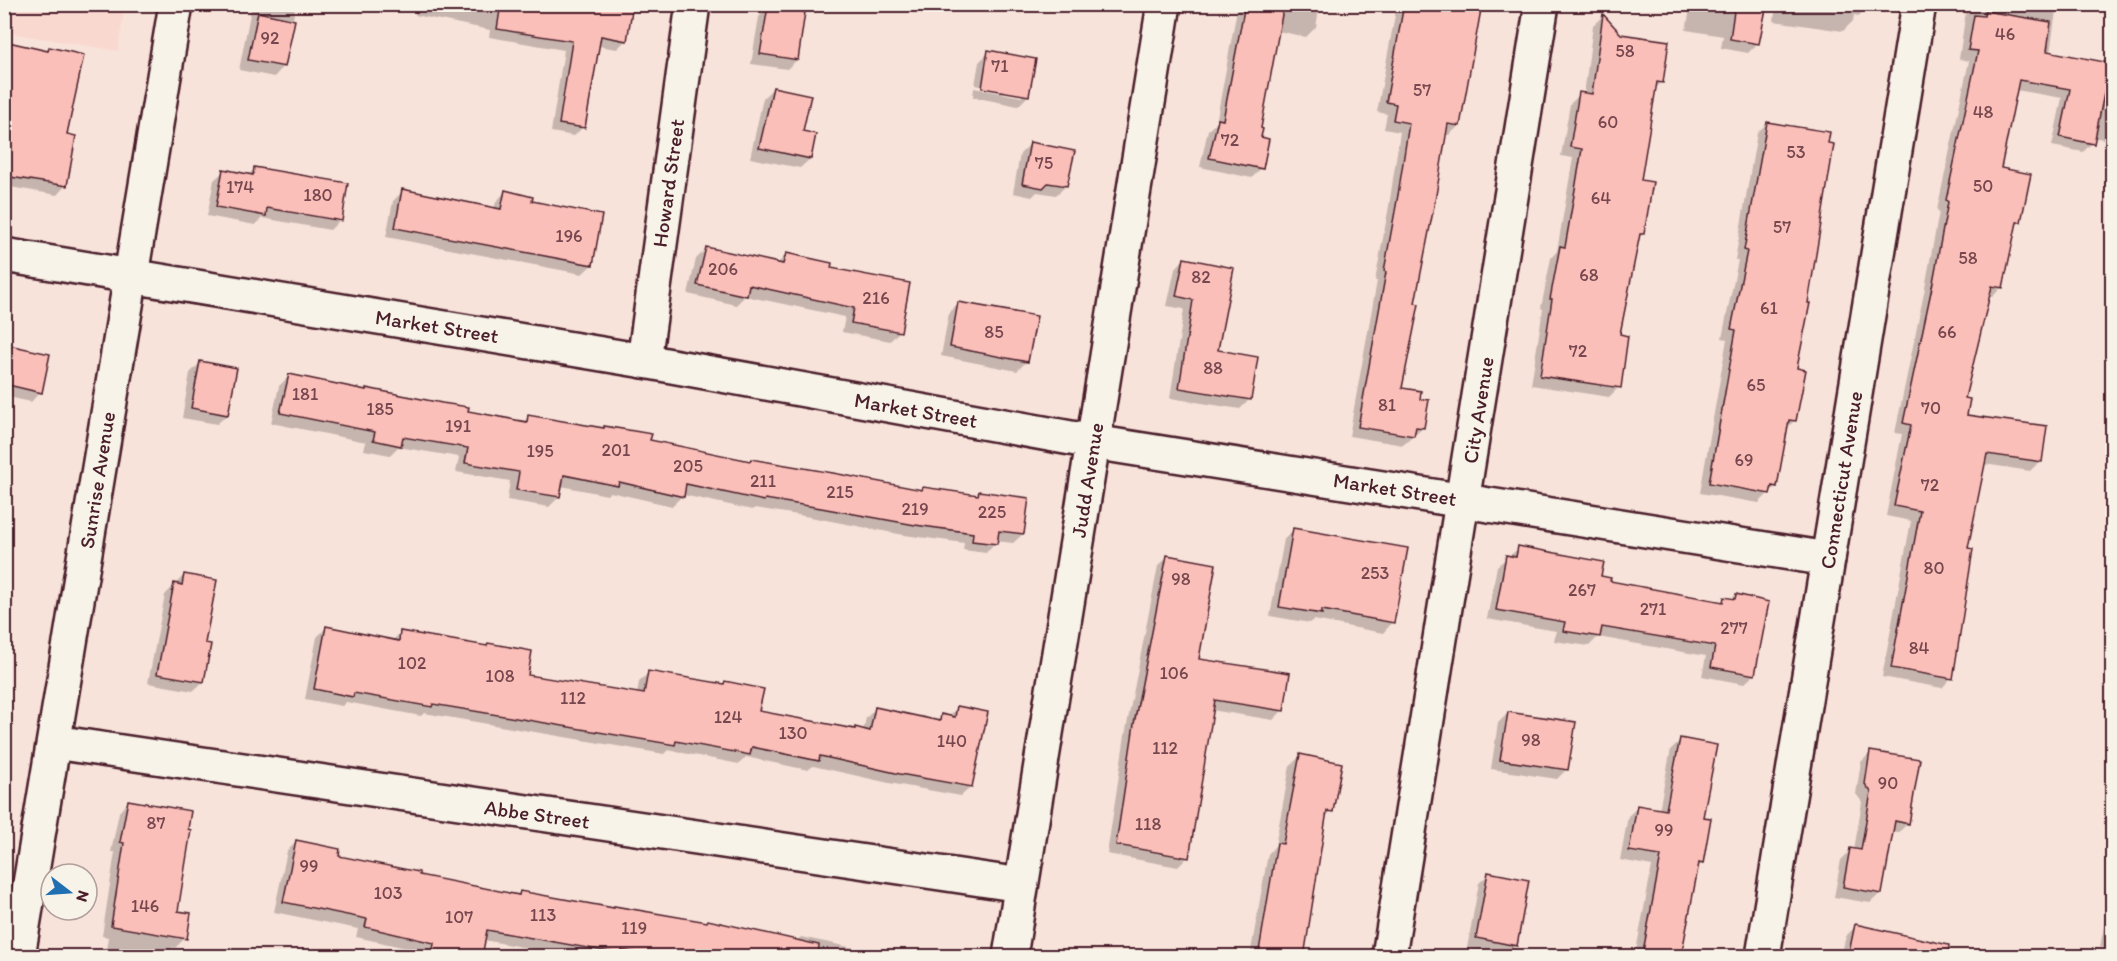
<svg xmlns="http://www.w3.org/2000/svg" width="2117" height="961" viewBox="0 0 2117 961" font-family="Itim,sans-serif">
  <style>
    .built { fill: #f9d8d0 }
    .shadow { fill: #0003 }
    .building { fill: #fbbfb9; stroke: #4a1f2b; stroke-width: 1.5 }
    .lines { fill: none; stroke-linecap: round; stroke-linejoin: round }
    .minor-casing { stroke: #4a1f2b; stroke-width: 38 }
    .minor { stroke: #f7f3e8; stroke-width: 33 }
    .labels { text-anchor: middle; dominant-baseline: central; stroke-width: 6; stroke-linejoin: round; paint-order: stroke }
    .number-label { font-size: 18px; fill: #76474e }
    .street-label { font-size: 21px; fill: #4a1f2b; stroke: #f7f3e8 }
  </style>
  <rect width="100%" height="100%" fill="#f8e3da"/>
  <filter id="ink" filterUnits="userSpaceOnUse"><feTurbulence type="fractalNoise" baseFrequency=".0167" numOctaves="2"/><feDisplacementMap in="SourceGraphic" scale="12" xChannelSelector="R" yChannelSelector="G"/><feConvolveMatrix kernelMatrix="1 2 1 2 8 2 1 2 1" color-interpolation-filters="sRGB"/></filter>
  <g filter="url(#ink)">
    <!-- built -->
    <path class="built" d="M4,5H125L118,51L5,32Z"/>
    <!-- shadow -->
    <g class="shadow">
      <path d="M252,4H296L283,67L274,77L239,70Z"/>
      <path d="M418,4H632L626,40L617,49L598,46L583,127L574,136L551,132L564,50L489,37L490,30L415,15Z"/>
      <path d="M1238,4H1320L1316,27L1306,37L1278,31L1259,129L1261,168L1252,178L1200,167L1208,130L1216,123Z"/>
      <path d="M1397,4H1481L1459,126L1449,135H1444L1413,304L1400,389L1419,400L1423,428L1403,445L1349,436L1377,281H1375L1389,206L1400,132L1384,129L1387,114L1377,112Z"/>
      <path d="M1691,4H1765L1758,43L1748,53L1721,48L1723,36L1686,30Z"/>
      <path d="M1776,4H1869L1859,16L1854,15L1853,21L1843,31L1774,21Z"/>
      <path d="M1967,4H2057L2050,53L2107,64L2112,37V141L2093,137L2092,143L2083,152L2052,146L2062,98L2016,90L1999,169L2020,222L2014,227L2001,288L1992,297L1988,296L1963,399L1965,416L2040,461L2030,471L1984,464L1966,550L1951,678L1942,688L1882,677L1911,521L1886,516L1902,434L1895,433L1924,293L1939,212L1937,210L1969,61L1959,59Z"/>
      <path d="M768,7L797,60L787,69L751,64L759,17Z"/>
      <path d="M1603,16L1662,82L1654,90L1639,181L1643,233L1638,239L1618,336L1619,387L1609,397L1531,385L1543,309L1541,308L1551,258L1557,251L1573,158L1561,156L1570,104L1580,94L1584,95L1593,25Z"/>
      <path d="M4,43L46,52L49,49L65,136L66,185L57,195L4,186Z"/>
      <path d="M989,52L1028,96L1018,106L973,97L974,88L1022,97V94L975,85L979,62Z"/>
      <path d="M773,88L801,132L810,159L800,168L750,158L763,98Z"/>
      <path d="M1767,123L1796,369L1794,421L1786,429L1776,486L1759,503L1700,493L1727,339L1722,338L1738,260H1735L1757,133Z"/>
      <path d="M1030,144L1066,186L1056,195L1037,192L1032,197L1013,193L1020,154Z"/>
      <path d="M255,169L340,220L330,230L262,218L255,225L207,216L214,180L224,171L248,175Z"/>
      <path d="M403,191L494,209L496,202L505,192L530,202L592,265L582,274L386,237L393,201Z"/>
      <path d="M706,249L777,264L786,255L829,270L900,331L890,341L842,332L845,317L745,296L736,305L688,294L696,259Z"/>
      <path d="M1184,259L1216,352L1250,399L1240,409L1170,398L1184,309L1167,306L1175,269Z"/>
      <path d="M958,303L1027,361L1017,371L941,356L949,313Z"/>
      <path d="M4,345L40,392L31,402L4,396Z"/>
      <path d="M200,363L227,415L217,424L182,418L190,373Z"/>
      <path d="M289,376L523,423L528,417L749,463L920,492L924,488L976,497L979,493L1023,534L1013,543L996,541L986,553L963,550L964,543L904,535L810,517L755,508L753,510L683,495L672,506L610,492L607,495L561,486L559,497L549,507L507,500L510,481L456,472L459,457L398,447L390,455L364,450L366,442L271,423L279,386Z"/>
      <path d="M1294,529L1406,549L1392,623L1383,633L1314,620L1310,623L1270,616L1284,539Z"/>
      <path d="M1519,548L1599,577L1608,582L1721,603L1725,599L1732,600L1736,596L1754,675L1744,684L1702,676L1706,656L1598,637L1589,646L1554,641L1556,631L1487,619L1497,566Z"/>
      <path d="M1168,557L1197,660L1283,710L1273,720L1211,710L1188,857L1178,867L1107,854L1125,735L1158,566Z"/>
      <path d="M184,575L203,645V682L193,691L148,683L165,595Z"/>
      <path d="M326,628L392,641L401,632L486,647L488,644L526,676L637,694L639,682L649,672L757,712L863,731L866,718L876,708L936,722L942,716L948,717L958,707L971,787L961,796L889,783L813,766L808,770L746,757L739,764L668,750L664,754L424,713L421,716L346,702L342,706L305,699L317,637Z"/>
      <path d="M1508,713L1567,769L1557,779L1491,769L1498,723Z"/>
      <path d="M1681,740L1701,818L1702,863L1696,868L1680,956H1635L1652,866L1620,860L1628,816L1638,807L1659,810L1671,749Z"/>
      <path d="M1871,752L1908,823L1898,833L1892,832L1880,894L1870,903L1834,897L1841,860L1851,850H1854L1862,802L1856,794L1861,762Z"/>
      <path d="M1300,756L1331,811L1324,819L1302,956H1250L1268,854L1275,846L1290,766Z"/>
      <path d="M128,802L185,938L175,948L172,947L170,956H105L108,937L102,936L115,852H111L119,812Z"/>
      <path d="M297,841L337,857L417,876L517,896L521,893L796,941L801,937L883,954L886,951L910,956H572L483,940L480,956H424L425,952L356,937L358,929L274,912L287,851Z"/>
      <path d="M1489,874L1516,945L1506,955L1467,948L1479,883Z"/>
      <path d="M2112,884V949L2100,947Z"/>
      <path d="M1856,926L1920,956H1841L1846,936Z"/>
    </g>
    <!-- building -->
    <g class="building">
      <path d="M501,4H633L627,41L601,36L585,128L559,124L572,41L497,29Z"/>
      <path d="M1245,4H1284L1261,128L1263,129L1261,137L1269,139L1263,169L1209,158L1218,119L1223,120Z"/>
      <path d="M1404,4H1482L1460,126L1448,124L1435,201L1415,303L1419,304L1402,388L1421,391L1420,399L1429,400L1424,428L1416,427L1414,436L1358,427L1386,272L1384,271L1398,195L1409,123L1393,120L1396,104L1386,102Z"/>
      <path d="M1735,4H1767L1759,44L1730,39Z"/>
      <path d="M768,6L805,12L798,60L760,54Z"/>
      <path d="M1985,11L2051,22L2047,51L2110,63L2094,144L2060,137L2070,89L2019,80L2001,168L2031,174L2021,222H2017L2003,288L1992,286L1965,398L1970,399L1967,415L2047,426L2042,462L1987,454L1968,548L1973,549L1953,679L1891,668L1920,511L1894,506L1911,425L1903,423L1933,282L1948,202L1946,200L1978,51L1968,50L1974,15L1984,16Z"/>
      <path d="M258,12L295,20L285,67L248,60Z"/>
      <path d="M1603,14L1621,34L1669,41L1663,83L1657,82L1641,180L1653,182L1644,234H1640L1620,334L1628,336L1621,388L1540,376L1552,299H1550L1560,246L1565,247L1582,149L1570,147L1579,92L1592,94Z"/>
      <path d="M4,41L48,51L49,47L84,55L67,134L76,136L67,186L4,176Z"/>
      <path d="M988,50L1036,59L1029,96L982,88Z"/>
      <path d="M773,87L811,95L803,131L816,134L811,159L759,148Z"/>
      <path d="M1767,122L1830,132L1828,143L1834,144L1808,303H1810L1797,368L1806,370L1796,421L1789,420L1777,487L1772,486L1770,494L1709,483L1736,330L1731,329L1747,251L1744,250Z"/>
      <path d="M1030,142L1075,151L1067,186L1048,183L1043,188L1022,184Z"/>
      <path d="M254,167L348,183L342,221L267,208L266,216L216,207L223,169L253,175Z"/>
      <path d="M402,189L501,209L505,190L533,197L532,201L602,215L593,265L395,228Z"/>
      <path d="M706,247L783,264L786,253L832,263L831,268L910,283L901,332L851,323L854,308L749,285L747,296L697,285Z"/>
      <path d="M1184,258L1234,268L1218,350L1258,357L1251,400L1179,388L1193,300L1176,296Z"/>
      <path d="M958,302L1037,316L1028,362L950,347Z"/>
      <path d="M4,344L50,354L42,393L4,384Z"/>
      <path d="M200,361L237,368L228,415L191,408Z"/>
      <path d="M289,374L366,390V388L442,403L469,407L468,411L527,422L528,415L604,428V426L652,434L650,440L750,461L751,459L833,473L922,490L923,487L978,495L979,491L1029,498L1024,534L999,531L997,544L972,541L973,533L915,525L821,508L765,499L764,501L686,484L684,497L619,482L618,486L564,475L560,497L516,490L519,472L465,463L468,448L403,437L401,446L373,440L375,432L280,413Z"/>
      <path d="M1293,528L1408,548L1394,623L1322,610V614L1279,607Z"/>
      <path d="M1518,546L1604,562L1601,576L1611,578L1610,581L1723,602L1724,597L1735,599L1736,594L1769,602L1755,675L1711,667L1715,646L1602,627L1600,637L1563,631L1565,622L1496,610L1506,555L1516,557Z"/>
      <path d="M1167,555L1216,564L1199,659L1290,673L1284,711L1215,700L1189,858L1116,845L1134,724Z"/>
      <path d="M184,574L217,580L205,643L211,644L204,682L157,674L174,583L182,585Z"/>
      <path d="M326,626L399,641L400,631L487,646L488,643L532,651L528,675L644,694L648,671L724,684L725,681L764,689L759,711L855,729V727L870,731L875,707L940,721L941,714L955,717L957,706L988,712L972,787L900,774L820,756L819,761L752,747L750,755L676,741L675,745L433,704L432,707L354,693L353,697L314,689Z"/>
      <path d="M1508,712L1576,722L1568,770L1500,760Z"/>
      <path d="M1680,738L1717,745L1703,817L1711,818L1703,864L1699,863L1681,957H1642L1661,856L1629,851L1637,805L1666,810Z"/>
      <path d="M1870,751L1920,759L1909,824L1895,821L1882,894L1843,887L1850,848L1861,850L1871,792L1865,784Z"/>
      <path d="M1300,754L1342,763L1333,812L1327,811L1304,957H1258L1277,843L1283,844Z"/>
      <path d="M128,800L191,811L188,829L191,830L178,911L191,913L187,939L111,926L124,843L120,842Z"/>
      <path d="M296,840L340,849L339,856L419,872V875L519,895L520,891L614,908V906L707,922L708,920L819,945L818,957H661L622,950L621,954L487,930L482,957H432L434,943L365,927L367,919L283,902Z"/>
      <path d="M1488,872L1529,880L1517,946L1476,938Z"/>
      <path d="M1855,924L1949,945L1948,957H1848Z"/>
    </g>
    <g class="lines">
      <defs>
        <g id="minor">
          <path d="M4,255L644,361L1093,442L1828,559"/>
          <path d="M644,361L693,4"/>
          <path d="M54,742L1021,885"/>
          <path d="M18,956L176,4"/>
          <path d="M1010,956L1164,4"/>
          <path d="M1389,956L1542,4"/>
          <path d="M1763,956L1919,4"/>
        </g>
      </defs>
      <!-- minor casing -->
      <use href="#minor" class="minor-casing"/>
      <!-- minor -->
      <use href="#minor" class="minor"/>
    </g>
  </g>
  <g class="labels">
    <!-- number labels -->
    <g class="number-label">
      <text x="2005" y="34">46</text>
      <text x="270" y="38">92</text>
      <text x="1625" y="51">58</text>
      <text x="1000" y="66">71</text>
      <text x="1422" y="90">57</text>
      <text x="1983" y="112">48</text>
      <text x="1608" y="122">60</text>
      <text x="1230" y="140">72</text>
      <text x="1796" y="152">53</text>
      <text x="1044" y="163">75</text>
      <text x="1983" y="186">50</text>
      <text x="240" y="187">174</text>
      <text x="318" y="195">180</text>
      <text x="1601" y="198">64</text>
      <text x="1782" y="227">57</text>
      <text x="569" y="236">196</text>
      <text x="1968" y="258">58</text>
      <text x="723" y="269">206</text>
      <text x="1589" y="275">68</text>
      <text x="1201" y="277">82</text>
      <text x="876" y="298">216</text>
      <text x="1769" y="308">61</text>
      <text x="994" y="332">85</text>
      <text x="1947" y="332">66</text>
      <text x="1578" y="351">72</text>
      <text x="1213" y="368">88</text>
      <text x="1756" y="385">65</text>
      <text x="305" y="394">181</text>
      <text x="1387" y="405">81</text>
      <text x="1931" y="408">70</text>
      <text x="380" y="409">185</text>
      <text x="458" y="426">191</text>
      <text x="616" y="450">201</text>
      <text x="540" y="451">195</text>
      <text x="1744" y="460">69</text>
      <text x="688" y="466">205</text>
      <text x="763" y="481">211</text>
      <text x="1930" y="485">72</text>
      <text x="840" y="492">215</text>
      <text x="915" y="509">219</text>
      <text x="992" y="512">225</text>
      <text x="1934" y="568">80</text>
      <text x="1375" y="573">253</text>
      <text x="1181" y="579">98</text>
      <text x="1582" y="590">267</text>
      <text x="1653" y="609">271</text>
      <text x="1734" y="628">277</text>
      <text x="1919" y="648">84</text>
      <text x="412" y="663">102</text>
      <text x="1174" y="673">106</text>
      <text x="500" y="676">108</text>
      <text x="573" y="698">112</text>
      <text x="728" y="717">124</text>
      <text x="793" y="733">130</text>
      <text x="1531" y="740">98</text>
      <text x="952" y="741">140</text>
      <text x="1165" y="748">112</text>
      <text x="1888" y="783">90</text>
      <text x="156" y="823">87</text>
      <text x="1148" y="824">118</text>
      <text x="1664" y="830">99</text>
      <text x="309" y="866">99</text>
      <text x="388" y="893">103</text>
      <text x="145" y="906">146</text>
      <text x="543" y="915">113</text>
      <text x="459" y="917">107</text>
      <text x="634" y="928">119</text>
    </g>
    <!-- street labels -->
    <g class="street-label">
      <text transform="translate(668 183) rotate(-82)">Howard Street</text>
      <text transform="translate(437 326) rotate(9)">Market Street</text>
      <text transform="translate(916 410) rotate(10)">Market Street</text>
      <text transform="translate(1478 410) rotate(-81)">City Avenue</text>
      <text transform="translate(97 480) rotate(-81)">Sunrise Avenue</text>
      <text transform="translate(1087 480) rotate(-81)">Judd Avenue</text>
      <text transform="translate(1841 480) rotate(-81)">Connecticut Avenue</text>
      <text transform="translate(1395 489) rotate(9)">Market Street</text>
      <text transform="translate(537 814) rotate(8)">Abbe Street</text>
    </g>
  </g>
  <!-- margin -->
  <rect width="2117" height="961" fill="none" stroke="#f7f3e8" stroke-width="24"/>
  <rect x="12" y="12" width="2093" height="937" fill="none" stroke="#4a1f2b" stroke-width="2" filter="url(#ink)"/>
  <!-- north arrow -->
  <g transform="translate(69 892) rotate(107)"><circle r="28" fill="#f7f3e8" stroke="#b29e9c" stroke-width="1.5"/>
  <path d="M0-4.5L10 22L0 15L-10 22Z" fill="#1f6fb2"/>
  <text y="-9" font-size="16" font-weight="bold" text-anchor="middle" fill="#4a1f2b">N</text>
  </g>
</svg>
